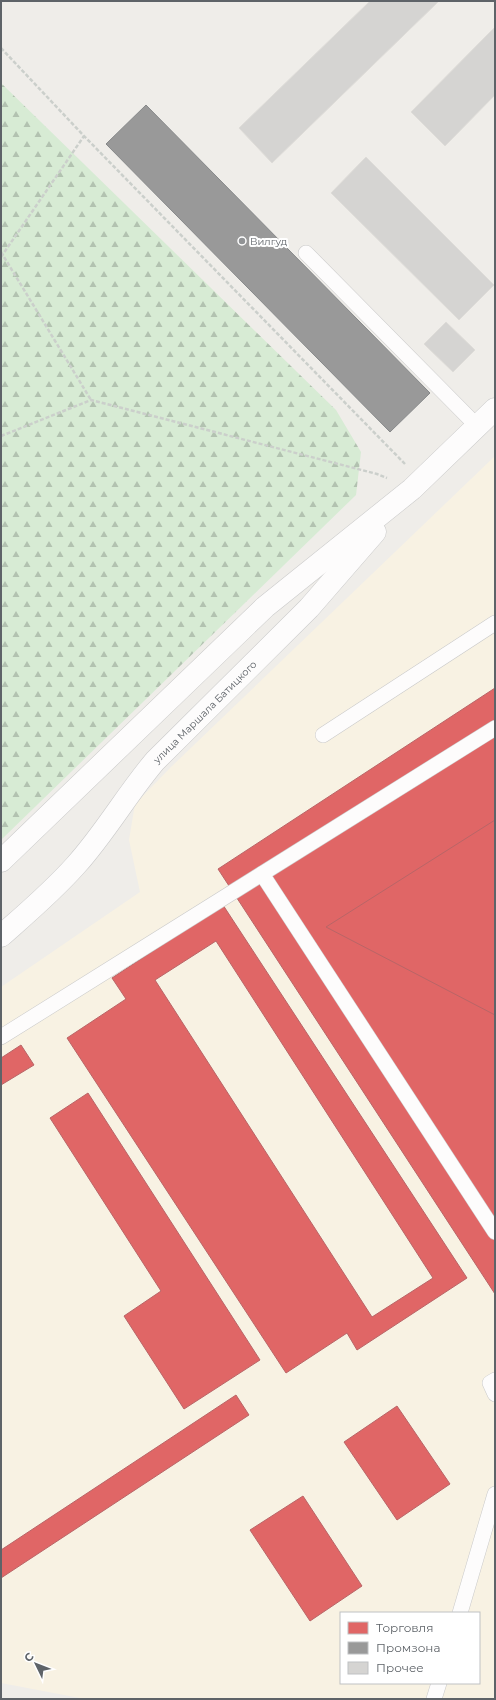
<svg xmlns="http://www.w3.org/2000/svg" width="496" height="1700" viewBox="0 0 496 1700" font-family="Montserrat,sans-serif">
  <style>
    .commercial { fill: #f8f2e3; fill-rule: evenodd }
    .forest { fill: url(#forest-firs) }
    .shops { fill: #e06666; stroke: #b96567; fill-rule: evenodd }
    .industry { fill: #999; stroke: #87898a }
    .building { fill: #d5d4d2; stroke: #dedcd8 }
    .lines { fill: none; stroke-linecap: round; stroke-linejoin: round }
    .lane-casing { stroke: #cacaca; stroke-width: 16 }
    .street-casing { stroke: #cacaca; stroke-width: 23 }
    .path { stroke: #cbcfcb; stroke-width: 2.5; stroke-dasharray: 4 2; stroke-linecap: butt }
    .lane { stroke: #fdfcfc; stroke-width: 15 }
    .street { stroke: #fdfcfc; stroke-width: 22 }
    .poi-dot { fill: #919395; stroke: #fff; stroke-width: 1.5 }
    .labels { text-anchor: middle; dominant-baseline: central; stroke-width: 4; stroke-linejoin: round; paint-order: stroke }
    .poi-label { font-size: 10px; fill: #5e6368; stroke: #fff; text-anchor: start }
    .street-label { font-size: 10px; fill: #5e6368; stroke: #fff }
  </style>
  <defs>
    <pattern id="forest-firs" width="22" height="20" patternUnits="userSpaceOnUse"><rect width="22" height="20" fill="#d7ebd4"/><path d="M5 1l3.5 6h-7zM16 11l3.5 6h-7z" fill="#b2c2b0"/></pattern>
  </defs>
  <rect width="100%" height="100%" fill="#efede9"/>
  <!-- commercial -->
  <path class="commercial" d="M495,456V1699H85L1,1683V987L140,892L129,840L135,804L171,767ZM341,1613H479V1683H341Z"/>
  <!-- forest -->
  <path class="forest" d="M1,83L336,410L361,452L356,495L1,840Z"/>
  <!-- shops -->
  <g class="shops">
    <path d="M495,688V1294L218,869Z"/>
    <path d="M495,820V1015L326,927Z"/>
    <path d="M223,905L467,1278L357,1350L347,1333L286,1373L67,1038L126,999L112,978ZM216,941L433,1278L372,1317L155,980Z"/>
    <path d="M21,1045L34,1065L1,1085V1058Z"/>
    <path d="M88,1093L260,1360L184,1409L124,1316L161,1291L50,1118Z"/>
    <path d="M236,1395L249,1415L1,1578V1550Z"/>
    <path d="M397,1406L450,1484L397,1520L344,1442Z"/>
    <path d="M303,1496L362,1586L310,1621L250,1530Z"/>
  </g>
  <!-- industry -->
  <path class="industry" d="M146,105L430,393L390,432L106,144Z"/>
  <!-- building -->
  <g class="building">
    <path d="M370,1H439L272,163L239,128Z"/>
    <path d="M495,27V95L445,146L411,112Z"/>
    <path d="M366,157L494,285L459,320L331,193Z"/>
    <path d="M446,322L475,350L453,372L424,344Z"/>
  </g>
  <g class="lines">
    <defs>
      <g id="lane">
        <path d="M306,253L478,427"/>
        <path d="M323,735L495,623"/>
        <path d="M262,874L495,1232"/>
        <path d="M1,1037L495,728"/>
        <path d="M495,1380L490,1383L495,1394"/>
        <path d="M460,1613L495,1494"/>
        <path d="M434,1699L439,1683"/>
      </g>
      <g id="street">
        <path d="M1,861L265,607L412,489L495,409"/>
        <path id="s1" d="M1,936C27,913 53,891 76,865C105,833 127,794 155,761L309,608L375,532"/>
      </g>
    </defs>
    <!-- lane casing -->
    <use href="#lane" class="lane-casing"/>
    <!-- street casing -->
    <use href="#street" class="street-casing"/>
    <!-- path -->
    <g class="path">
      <path d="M1,48L84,136L405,464"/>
      <path d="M1,252L91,400"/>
      <path d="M1,257L84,136"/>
      <path d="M1,436L91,400L377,474L387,478"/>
    </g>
    <!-- lane -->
    <use href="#lane" class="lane"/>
    <!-- street -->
    <use href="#street" class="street"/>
  </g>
  <!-- markers -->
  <circle class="poi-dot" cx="242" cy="241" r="4"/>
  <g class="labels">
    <!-- poi labels -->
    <g class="poi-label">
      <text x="250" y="241">Вилгуд</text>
    </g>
    <!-- street labels -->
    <g class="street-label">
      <text stroke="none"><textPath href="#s1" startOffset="304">улица Маршала Батицкого</textPath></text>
    </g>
  </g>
  <!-- border -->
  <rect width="496" height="1700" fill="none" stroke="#5e6368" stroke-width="4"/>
  <!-- legend -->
  <rect x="340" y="1612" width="140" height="72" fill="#ffffff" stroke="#bfc1c3"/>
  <rect x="348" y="1622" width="20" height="12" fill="#e06666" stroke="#bfc1c3"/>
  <text x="376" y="1632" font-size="12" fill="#5e6368">Торговля</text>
  <rect x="348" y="1642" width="20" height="12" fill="#999999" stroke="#bfc1c3"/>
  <text x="376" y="1652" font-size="12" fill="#5e6368">Промзона</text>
  <rect x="348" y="1662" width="20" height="12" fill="#d5d4d2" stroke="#bfc1c3"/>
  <text x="376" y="1672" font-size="12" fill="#5e6368">Прочее</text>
  <!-- north arrow -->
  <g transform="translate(36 1664) rotate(313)" stroke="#ffffff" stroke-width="3" paint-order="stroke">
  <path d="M0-3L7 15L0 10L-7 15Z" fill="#5e6368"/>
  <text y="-6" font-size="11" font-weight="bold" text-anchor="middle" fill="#5e6368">С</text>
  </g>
</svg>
